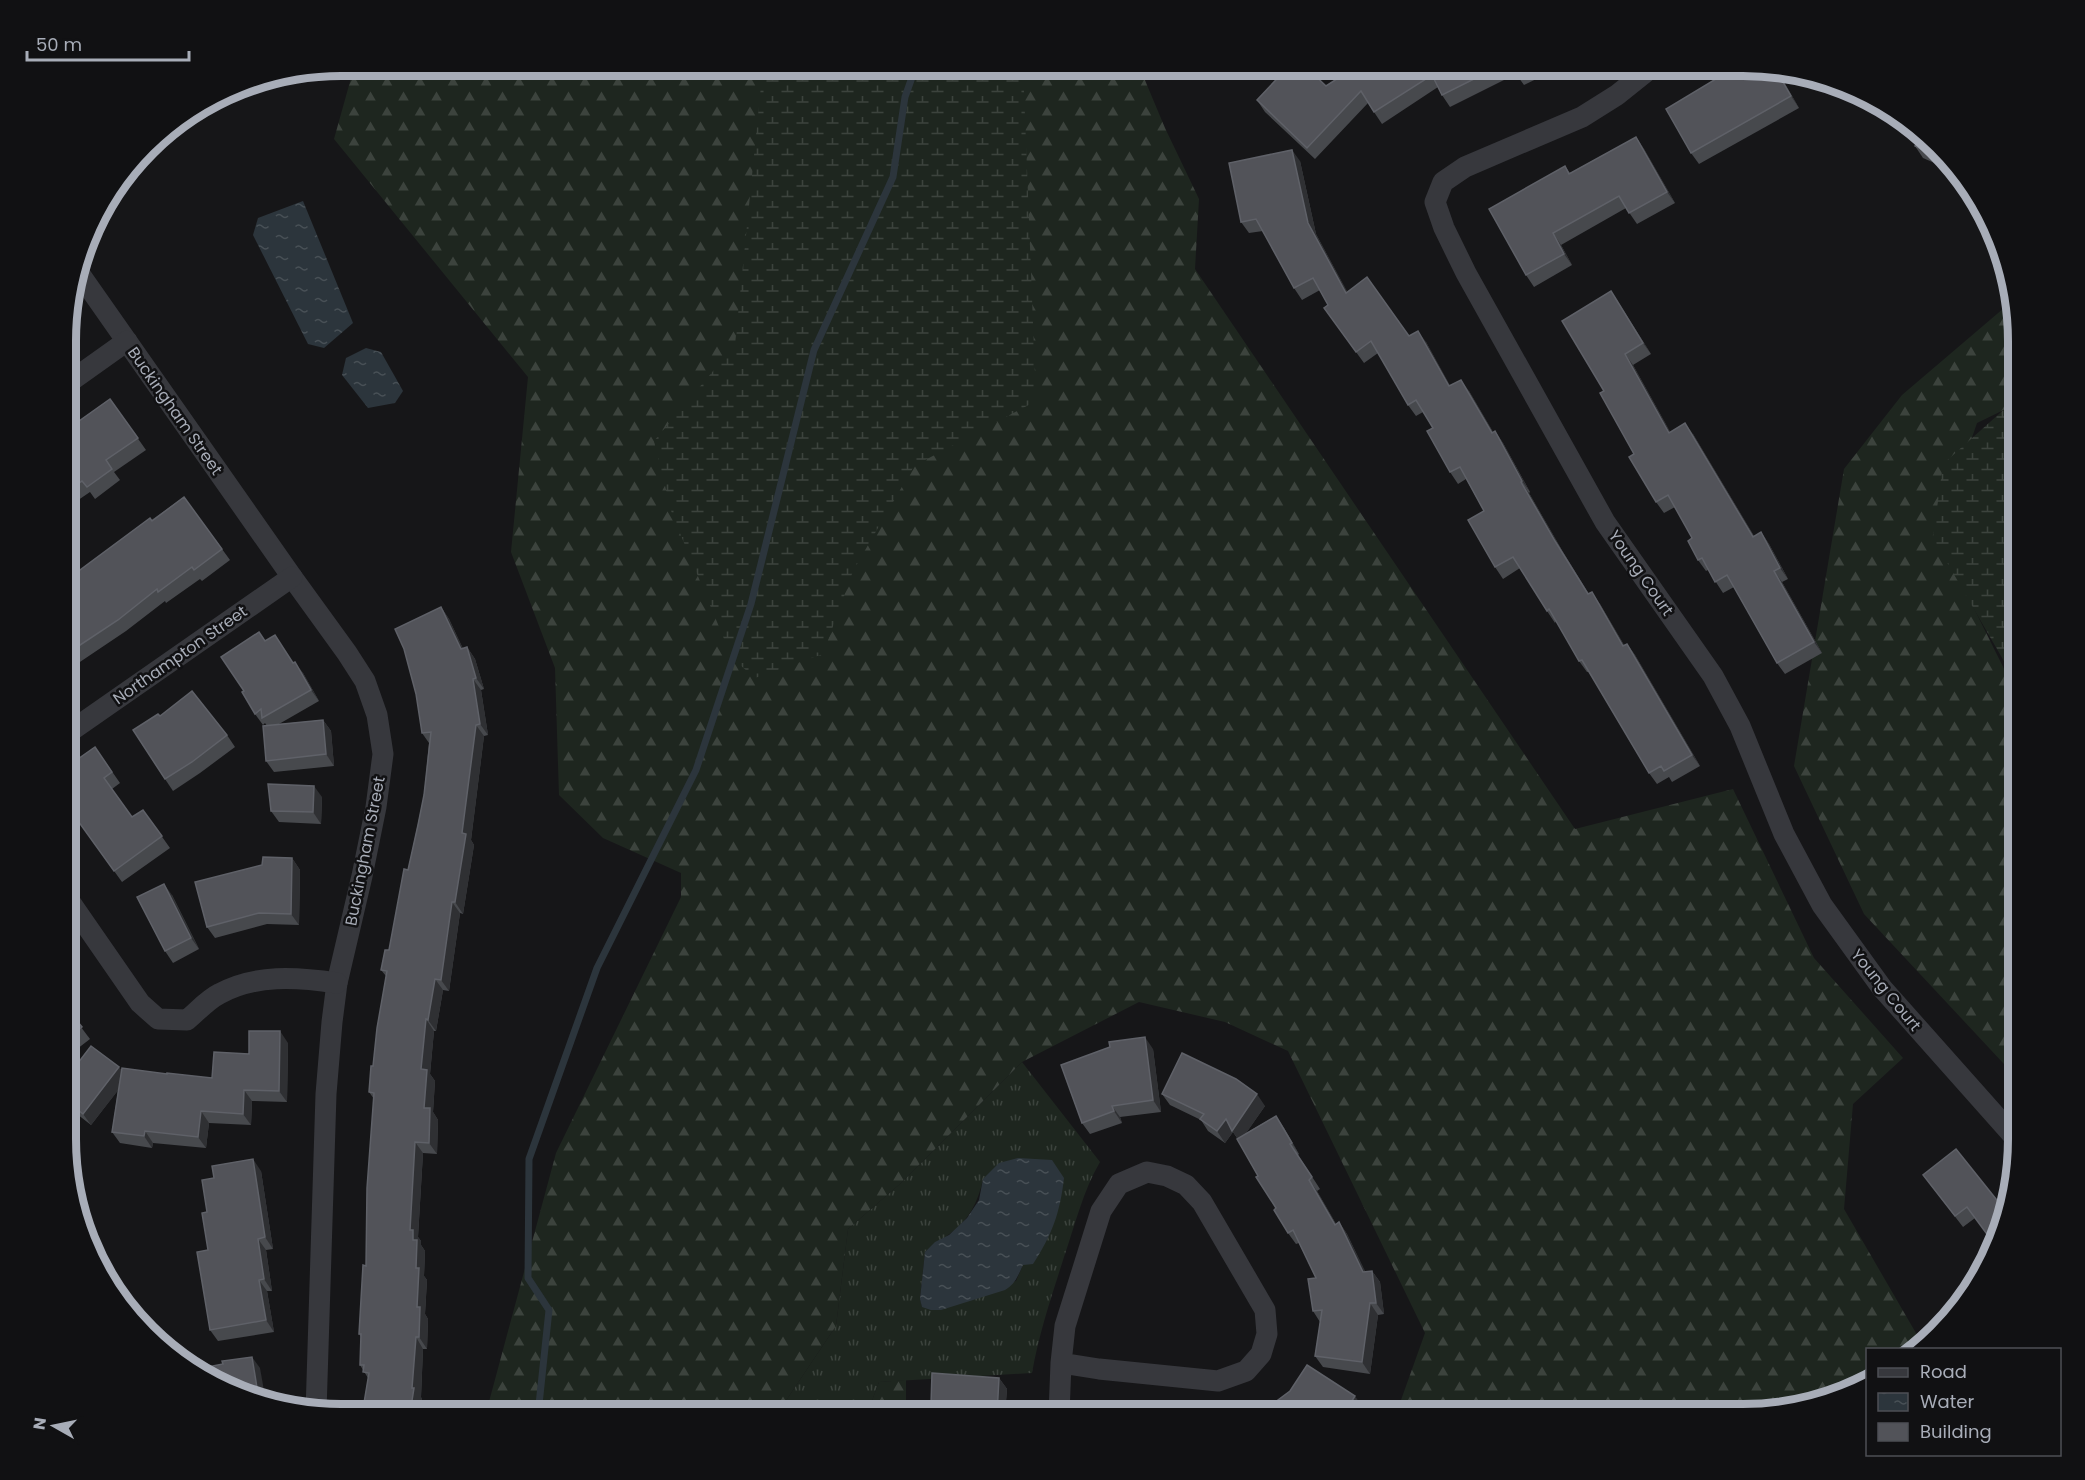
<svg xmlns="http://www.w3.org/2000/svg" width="2085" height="1480" viewBox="0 0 2085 1480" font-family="Poppins,sans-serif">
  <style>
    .grass { fill: url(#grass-tufts); fill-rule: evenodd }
    .forest { fill: url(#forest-firs) }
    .wetland { fill: url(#wetland-marsh) }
    .water { fill: url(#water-ripples) }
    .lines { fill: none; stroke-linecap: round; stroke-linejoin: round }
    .stream { stroke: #2c353c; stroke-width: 7 }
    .street { stroke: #37383d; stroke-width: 21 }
    .wall { fill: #47494d }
    .shaded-wall { fill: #2f3033 }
    .building { fill: #525359; stroke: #5f6168; stroke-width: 1.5 }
    .labels { text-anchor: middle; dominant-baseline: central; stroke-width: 5; stroke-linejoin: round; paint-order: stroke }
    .street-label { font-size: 16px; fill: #a8adb8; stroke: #111113 }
    .rim { fill: none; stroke: #a8adb8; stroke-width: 8 }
  </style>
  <defs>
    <pattern id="grass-tufts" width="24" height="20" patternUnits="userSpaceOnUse" patternTransform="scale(1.5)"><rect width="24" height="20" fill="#1e261f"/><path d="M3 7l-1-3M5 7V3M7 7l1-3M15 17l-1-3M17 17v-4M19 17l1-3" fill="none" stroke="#3c433d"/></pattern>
    <pattern id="forest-firs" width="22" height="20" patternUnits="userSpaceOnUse" patternTransform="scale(1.5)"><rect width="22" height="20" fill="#1e261f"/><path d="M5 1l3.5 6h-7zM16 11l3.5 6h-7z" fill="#3c433d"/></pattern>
    <pattern id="wetland-marsh" width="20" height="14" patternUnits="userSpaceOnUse" patternTransform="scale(1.5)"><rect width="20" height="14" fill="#1e261f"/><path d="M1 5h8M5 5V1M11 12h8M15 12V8" fill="none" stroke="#3c433d"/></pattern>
    <pattern id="water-ripples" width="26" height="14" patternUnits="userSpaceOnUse" patternTransform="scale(1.5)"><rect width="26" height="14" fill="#2c353c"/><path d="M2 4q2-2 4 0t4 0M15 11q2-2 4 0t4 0" fill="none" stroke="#485056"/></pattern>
  </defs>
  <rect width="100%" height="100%" fill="#161618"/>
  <!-- grass -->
  <path class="grass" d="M1022,1062L1100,1162C1083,1191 1075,1225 1064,1257C1052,1295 1039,1333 1032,1373L879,1382L867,1414H780L783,1405L836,1326L848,1229L901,1183ZM983,1179L1023,1265L1016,1281L922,1307L920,1298L925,1252C932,1245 940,1241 948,1235C969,1221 978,1202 983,1179Z"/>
  <!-- forest -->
  <g class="forest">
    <path d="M356,66H1139L1165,128L1199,199L1195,269L1575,829L1733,789L1814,958L1903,1058L1853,1104L1844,1209L1920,1340L1909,1349L1868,1350L1867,1384L1865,1385L1743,1414H1396L1425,1333L1288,1051L1225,1022L1139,1002L1022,1062L901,1183L848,1229L836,1326L783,1405L780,1414L486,1413L556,1153L681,897V873L603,838L559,795L555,668L511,552L528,377L334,139L353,71Z"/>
    <path d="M2013,305L2018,324V403L1977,423L1938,536L2018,697V793L2017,801L2018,804V1079L1864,914L1794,766L1844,469L1902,395L2004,308Z"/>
    <path d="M906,1380V1414H867L879,1382Z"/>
  </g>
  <!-- wetland -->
  <g class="wetland">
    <path d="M763,66H1023L1036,401L914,466L853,571L823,654L755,678L732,658L672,514L654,441L735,345Z"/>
    <path d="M2018,397V712L2005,663L1933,538L1943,464Z"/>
  </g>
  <!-- water -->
  <g class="water">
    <path d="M303,201L353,323L324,348L308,344L253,235L258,218Z"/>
    <path d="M366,348L381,352L403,391L395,403L368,408L342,375L346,358Z"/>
    <path d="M1018,1158L1052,1160L1064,1178C1060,1213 1052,1235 1033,1264L1023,1265C1018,1276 1015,1284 1005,1290L941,1310H931L922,1307L920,1299L925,1252L935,1242L949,1235L967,1218L979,1200L983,1179L999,1163Z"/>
  </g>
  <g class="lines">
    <!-- stream -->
    <path class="stream" d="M538,1414L549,1310L528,1278L529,1159L597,968L696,770L751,604L814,350L893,177L905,97L916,66"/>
    <!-- street -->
    <g class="street">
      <path d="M1652,67L1617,95L1582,117L1465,167L1443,182L1435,202L1444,228L1466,273L1605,522L1713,676L1740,726L1784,834L1822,905L1882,988L2018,1141"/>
      <path d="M79,273L292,577L347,653L365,681L377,715L383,754L376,807L362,876L337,983L332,1022L326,1094L316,1412"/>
      <path d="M68,383L127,341"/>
      <path d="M68,733L292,577"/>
      <path d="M68,899L140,1003L158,1019L187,1020C197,1012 207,1000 219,994C255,974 297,977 337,983"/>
      <path d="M1059,1414L1061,1363L1065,1326L1101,1211L1119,1184L1147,1172L1167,1176L1186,1185L1202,1202L1265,1310L1267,1334L1261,1354L1246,1371L1218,1381L1099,1369L1061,1363"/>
    </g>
  </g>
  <!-- wall -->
  <g class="wall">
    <path d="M1357,66H1563L1524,85L1516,74L1450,107L1442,95L1438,87L1382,124L1368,103L1315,159L1265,112L1257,100L1326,86Z"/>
    <path d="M1777,70L1799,108L1699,164L1691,153Z"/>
    <path d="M1921,134L1939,165L1923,158L1915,146Z"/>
    <path d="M1636,137L1644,149L1675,203L1637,224L1626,208L1561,245L1572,265L1534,287L1526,275L1565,166L1570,173Z"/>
    <path d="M1300,161L1316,234L1347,292L1409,336L1426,342L1450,386L1469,391L1493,432L1495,431L1503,443L1530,492L1529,493L1563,552L1589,594L1600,604L1624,645L1627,644L1635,655L1700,766L1672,782L1669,777L1657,784L1649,773L1589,672H1587L1579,661L1556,621L1555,623L1547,611L1520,568L1503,579L1495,567L1484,511L1466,479L1458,484L1450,472L1433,428L1423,412L1416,416L1408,405L1378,353L1364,363L1324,308L1328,305L1320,290L1302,300L1294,288L1263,231L1249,233L1241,222Z"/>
    <path d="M1611,291L1651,354L1633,365L1670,432L1693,434L1754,536L1761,532L1769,544L1788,579L1782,582L1822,653L1785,674L1777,663L1734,587L1723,593L1708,570L1706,571L1698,560L1692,538L1675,507L1664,513L1656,502L1604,391Z"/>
    <path d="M110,399L146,450L114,472L120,480L95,499L90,492L68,507V429Z"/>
    <path d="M184,497L230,560L202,581L200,579L166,603L165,601L126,631L68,670V579Z"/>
    <path d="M441,607L449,619L463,649L467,647L475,659L484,689L481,690L488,735L484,736L471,840L474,845L463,914L460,913L449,991L443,990L436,1031H434L430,1074L435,1081L433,1112L438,1120L437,1154L423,1153L418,1237L421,1241V1245L425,1251L424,1276L427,1280L425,1314L428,1319L427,1349H423L421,1397L422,1400L420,1413H365L363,1409L368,1378L360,1365L361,1337L359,1334L366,1266L374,1099L369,1092L386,976L381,970L389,950L408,870L424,795L429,743L422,733Z"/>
    <path d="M266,641L293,663L303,673L319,701L279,724L323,720L331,731L334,766L274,772L266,761L267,726L265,723L263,725L255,714L244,691Z"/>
    <path d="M160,716L227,735L235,747L200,773L173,791L165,779Z"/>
    <path d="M95,747L120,783L112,789L132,817L143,810L170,848L122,882L68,807Z"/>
    <path d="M322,797L321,824L279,822L271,811Z"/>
    <path d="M292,858L300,870L299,925L267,924L215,938L207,927Z"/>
    <path d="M172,895L199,949L173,963L165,951Z"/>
    <path d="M68,1010L90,1039L68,1056Z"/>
    <path d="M288,1043L287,1102L252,1101L251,1125L209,1123L206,1148L153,1143L152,1148L120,1143L112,1132L118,1090L91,1125L68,1107V1076L119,1067L121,1070L212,1078L249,1054Z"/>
    <path d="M1153,1049L1161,1112L1120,1117L1122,1123L1090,1134L1082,1123Z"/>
    <path d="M1162,1094L1265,1106L1246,1133L1276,1116L1284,1128L1299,1154L1298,1155L1320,1189L1317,1191L1336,1224L1339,1222L1347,1234L1365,1272L1372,1271L1380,1282L1384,1314L1378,1315L1370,1374L1323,1367L1315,1356L1320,1322L1313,1311L1316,1278L1299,1243L1296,1244L1288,1233L1276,1208L1237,1138L1233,1132L1225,1143L1208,1131L1201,1120L1170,1105Z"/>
    <path d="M261,1171L273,1249L266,1250L272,1291H267L274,1332L218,1341L210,1330L208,1250Z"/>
    <path d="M1923,1175L2004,1209V1227L1975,1218L1963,1227Z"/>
    <path d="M999,1378L1007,1389L1005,1414H938L931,1404Z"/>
  </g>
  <!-- shaded-wall -->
  <g class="shaded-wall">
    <path d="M1776,70H1777L1799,108L1791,96Z"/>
    <path d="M1636,137L1644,149L1675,203L1667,192Z"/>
    <path d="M1934,149L1943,159L1939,165L1931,154Z"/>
    <path d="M1292,150L1300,161L1316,234L1354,304L1346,293L1308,223Z"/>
    <path d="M1553,233L1561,245L1572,265L1564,254Z"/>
    <path d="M1611,291L1619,303L1651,354L1643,343Z"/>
    <path d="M1418,331L1426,342L1457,398L1449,386Z"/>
    <path d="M1625,354L1633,365L1677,444L1669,433Z"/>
    <path d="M1461,380L1469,391L1500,444L1492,433Z"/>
    <path d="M1685,423L1693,434L1761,548L1753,537Z"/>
    <path d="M1495,431L1503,443L1530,492L1522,481Z"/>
    <path d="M1521,482L1529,493L1563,552L1596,606L1555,541Z"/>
    <path d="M1761,532L1769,544L1788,579L1780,568Z"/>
    <path d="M1774,571L1782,582L1822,653L1814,642Z"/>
    <path d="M1592,592L1600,604L1631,657L1623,646Z"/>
    <path d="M441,607L449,619L469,661L461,649Z"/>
    <path d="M1627,644L1635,655L1700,766L1692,755Z"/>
    <path d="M467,647L475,659L484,689L476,678Z"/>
    <path d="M295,662L303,673L319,701L311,690Z"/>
    <path d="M473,679L481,690L488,735L480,724Z"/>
    <path d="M323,720L331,731L334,766L326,754Z"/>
    <path d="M476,725L484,736L471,840L474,845L463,914L455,902L462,833Z"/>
    <path d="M314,786L322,797L321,824L313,812Z"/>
    <path d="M292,858L300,870L299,925L291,914Z"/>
    <path d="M164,884L172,895L199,949L191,938Z"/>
    <path d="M452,902L460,913L449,991L441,980Z"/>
    <path d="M435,979L443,990L436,1031L428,1020Z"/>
    <path d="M426,1019L434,1031L430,1074L435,1081L433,1112L438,1120L437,1154L429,1143L424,1108L421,1069Z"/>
    <path d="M280,1031L288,1043L287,1102L279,1091Z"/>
    <path d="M1145,1037L1153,1049L1161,1112L1153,1100Z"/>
    <path d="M119,1067L127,1079L91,1125L83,1114Z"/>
    <path d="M244,1090L252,1101L251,1125L243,1114Z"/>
    <path d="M1257,1094L1265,1106L1240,1142L1233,1132L1225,1143L1217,1131L1226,1119Z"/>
    <path d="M1112,1106L1120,1117L1122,1123L1114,1111Z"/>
    <path d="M201,1111L209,1123L206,1148L198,1137Z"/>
    <path d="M1276,1116L1284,1128L1299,1154L1292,1143Z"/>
    <path d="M145,1131L153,1143L152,1148L144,1136Z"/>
    <path d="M415,1142L423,1153L418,1237L421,1241V1245L425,1251L424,1276L427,1280L425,1314L428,1319L427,1349L419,1337L417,1307L416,1268L410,1230Z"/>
    <path d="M253,1159L261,1171L273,1249L265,1237Z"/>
    <path d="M1309,1180L1317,1191L1343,1236L1335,1225Z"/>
    <path d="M1339,1222L1347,1234L1371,1283L1363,1272Z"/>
    <path d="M90,1239L114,1280L119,1294L112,1287Z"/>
    <path d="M258,1239L266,1250L272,1291L264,1279Z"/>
    <path d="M1372,1271L1380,1282L1384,1314L1376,1303Z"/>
    <path d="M259,1280L267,1291L274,1332L266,1320Z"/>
    <path d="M1370,1303L1378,1315L1370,1374L1362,1362Z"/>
    <path d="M416,1337L423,1349L421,1397L422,1400L420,1413H410Z"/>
    <path d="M252,1357L260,1368L266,1402L259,1400Z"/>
    <path d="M999,1378L1007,1389L1005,1414H997Z"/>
    <path d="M1355,1396L1363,1408L1359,1414H1344Z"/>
  </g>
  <!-- building -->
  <g class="building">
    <path d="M1289,66H1305L1326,86L1357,66H1500L1442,95L1432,75L1374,112L1361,91L1307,148L1257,100Z"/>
    <path d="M1513,66H1531L1516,73Z"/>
    <path d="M1712,67H1761L1776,70L1791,96L1691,153L1666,109L1716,79L1710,68Z"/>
    <path d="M1921,134L1934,149L1931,154L1915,146Z"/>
    <path d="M1636,137L1667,192L1629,213L1619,196L1553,233L1564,254L1526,275L1489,209L1565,166L1569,174Z"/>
    <path d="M1292,150L1308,223L1346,293L1367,277L1409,336L1418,331L1449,386L1461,380L1492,433L1495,431L1522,481L1521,482L1555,541L1588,594L1592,592L1623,646L1627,644L1692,755L1664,771L1661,766L1649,773L1582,660L1579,661L1549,609L1547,611L1513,557L1495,567L1468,520L1484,511L1460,467L1450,472L1427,431L1433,428L1416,400L1408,405L1371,341L1356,352L1324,308L1328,305L1313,278L1294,288L1256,219L1241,222L1229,163Z"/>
    <path d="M1611,291L1643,343L1625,354L1669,433L1685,423L1753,537L1761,532L1780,568L1774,571L1814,642L1777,663L1727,575L1715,582L1702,558L1698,560L1688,541L1692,538L1668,495L1656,502L1629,457L1634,454L1600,393L1604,391L1562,321Z"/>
    <path d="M110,399L138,438L106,460L112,469L87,487L82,481L68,490V429Z"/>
    <path d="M184,497L222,549L194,570L192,567L158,592L157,589L118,620L68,653V579L150,518L152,521Z"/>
    <path d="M441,607L461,649L467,647L476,678L473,679L480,724L476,725L462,833L466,834L455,902H452L441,980L435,979L428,1020L426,1019L421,1069L427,1070L424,1108H430L429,1143L415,1142L410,1230H413V1240H417L416,1268H419L417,1307H420L419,1337H416L412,1388H414L410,1413H370L371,1411L363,1409L369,1373L363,1372L364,1365H360L361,1334H359L363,1265L366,1266L367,1188L374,1093L369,1092L371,1066H373L377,1028L387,971L381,970L385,950H389L404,869L408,870L418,825L424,795L431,732L422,733L416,694L404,649L395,629Z"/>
    <path d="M259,632L265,641L275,635L293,663L295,662L311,690L262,718L261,709L255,714L242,692L244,691L221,657Z"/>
    <path d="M192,691L227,735L192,762L165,779L133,730L158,714L160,716Z"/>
    <path d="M323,720L326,754L266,761L263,726Z"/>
    <path d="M95,747L112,772L104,778L132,817L143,810L162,836L114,871L68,807V766Z"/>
    <path d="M268,784L314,786L313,812L271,811Z"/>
    <path d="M263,857L292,858L291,914L259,913L207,927L195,882L262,865Z"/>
    <path d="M164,884L191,938L165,951L137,897Z"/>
    <path d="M68,1010L82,1027L68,1038Z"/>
    <path d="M249,1031H280L279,1091L244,1090L243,1114L201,1111L198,1137L145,1131L144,1136L112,1132L122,1068L167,1074V1073L212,1078L214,1052L249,1054Z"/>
    <path d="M1145,1037L1153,1100L1112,1106L1114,1111L1082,1123L1061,1065L1110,1047L1109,1042Z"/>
    <path d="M91,1046L119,1067L83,1114L68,1102V1076Z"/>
    <path d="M1182,1053L1236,1079L1257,1094L1232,1131L1226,1119L1217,1131L1200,1119L1204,1114L1162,1094Z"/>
    <path d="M1276,1116L1292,1143L1290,1144L1312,1177L1309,1180L1335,1225L1339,1222L1363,1272L1372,1271L1376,1303H1370L1362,1362L1315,1356L1322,1310L1313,1311L1308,1279L1316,1278L1293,1230L1288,1233L1274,1210L1276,1208L1256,1177L1258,1176L1237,1139Z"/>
    <path d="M1956,1149L2004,1209L2008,1207L2004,1227L1995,1245L1967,1207L1955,1216L1923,1175Z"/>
    <path d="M253,1159L265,1237L258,1239L264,1279L259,1280L266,1320L210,1330L197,1252L208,1250L202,1213L207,1212L202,1180L214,1178L212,1166Z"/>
    <path d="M93,1246L106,1269L112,1287L103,1276Z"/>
    <path d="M252,1357L259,1400L253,1399L197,1369L223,1364L222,1361Z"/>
    <path d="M1307,1365L1355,1396L1344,1414H1269L1266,1409L1290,1391Z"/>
    <path d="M932,1373L999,1378L997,1414H948L949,1405L931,1404Z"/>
    <path d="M1111,1408L1162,1412V1414H1111Z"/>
  </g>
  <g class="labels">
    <!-- street labels -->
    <g class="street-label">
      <text transform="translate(175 411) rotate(55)">Buckingham Street</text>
      <text transform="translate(1641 573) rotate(55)">Young Court</text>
      <text transform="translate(180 655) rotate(-35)">Northampton Street</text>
      <text transform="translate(365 851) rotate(-79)">Buckingham Street</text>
      <text transform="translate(1886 990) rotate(51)">Young Court</text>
    </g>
  </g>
  <!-- crop -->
  <path d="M0 0H2085V1480H0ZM341 76H1743A265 265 0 0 1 2008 341V1139A265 265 0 0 1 1743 1404H341A265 265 0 0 1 76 1139V341A265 265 0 0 1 341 76Z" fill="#111113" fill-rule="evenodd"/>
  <path class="rim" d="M341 76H1743A265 265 0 0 1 2008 341V1139A265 265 0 0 1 1743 1404H341A265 265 0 0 1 76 1139V341A265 265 0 0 1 341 76Z"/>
  <!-- legend -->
  <rect x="1866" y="1348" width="195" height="108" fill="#111113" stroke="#4d4f55" stroke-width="1.5"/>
  <rect x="1878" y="1368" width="30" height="9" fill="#37383d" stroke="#4d4f55" stroke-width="1.5"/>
  <text x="1920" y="1378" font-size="18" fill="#a8adb8">Road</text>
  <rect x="1878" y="1393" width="30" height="18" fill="url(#water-ripples)" stroke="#4d4f55" stroke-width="1.5"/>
  <text x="1920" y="1408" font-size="18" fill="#a8adb8">Water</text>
  <rect x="1878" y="1423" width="30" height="18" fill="#525359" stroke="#4d4f55" stroke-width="1.5"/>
  <text x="1920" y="1438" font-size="18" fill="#a8adb8">Building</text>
  <!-- north arrow -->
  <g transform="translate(54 1426) rotate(279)" stroke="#111113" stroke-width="4.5" paint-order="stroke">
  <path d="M0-4.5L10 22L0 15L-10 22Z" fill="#a8adb8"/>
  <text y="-9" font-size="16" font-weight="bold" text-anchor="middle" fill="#a8adb8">N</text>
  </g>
  <!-- scale -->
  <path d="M27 51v9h162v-9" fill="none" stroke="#a8adb8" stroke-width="3"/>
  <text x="36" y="51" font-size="18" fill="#a8adb8" stroke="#111113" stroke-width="4.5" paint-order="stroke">50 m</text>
</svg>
